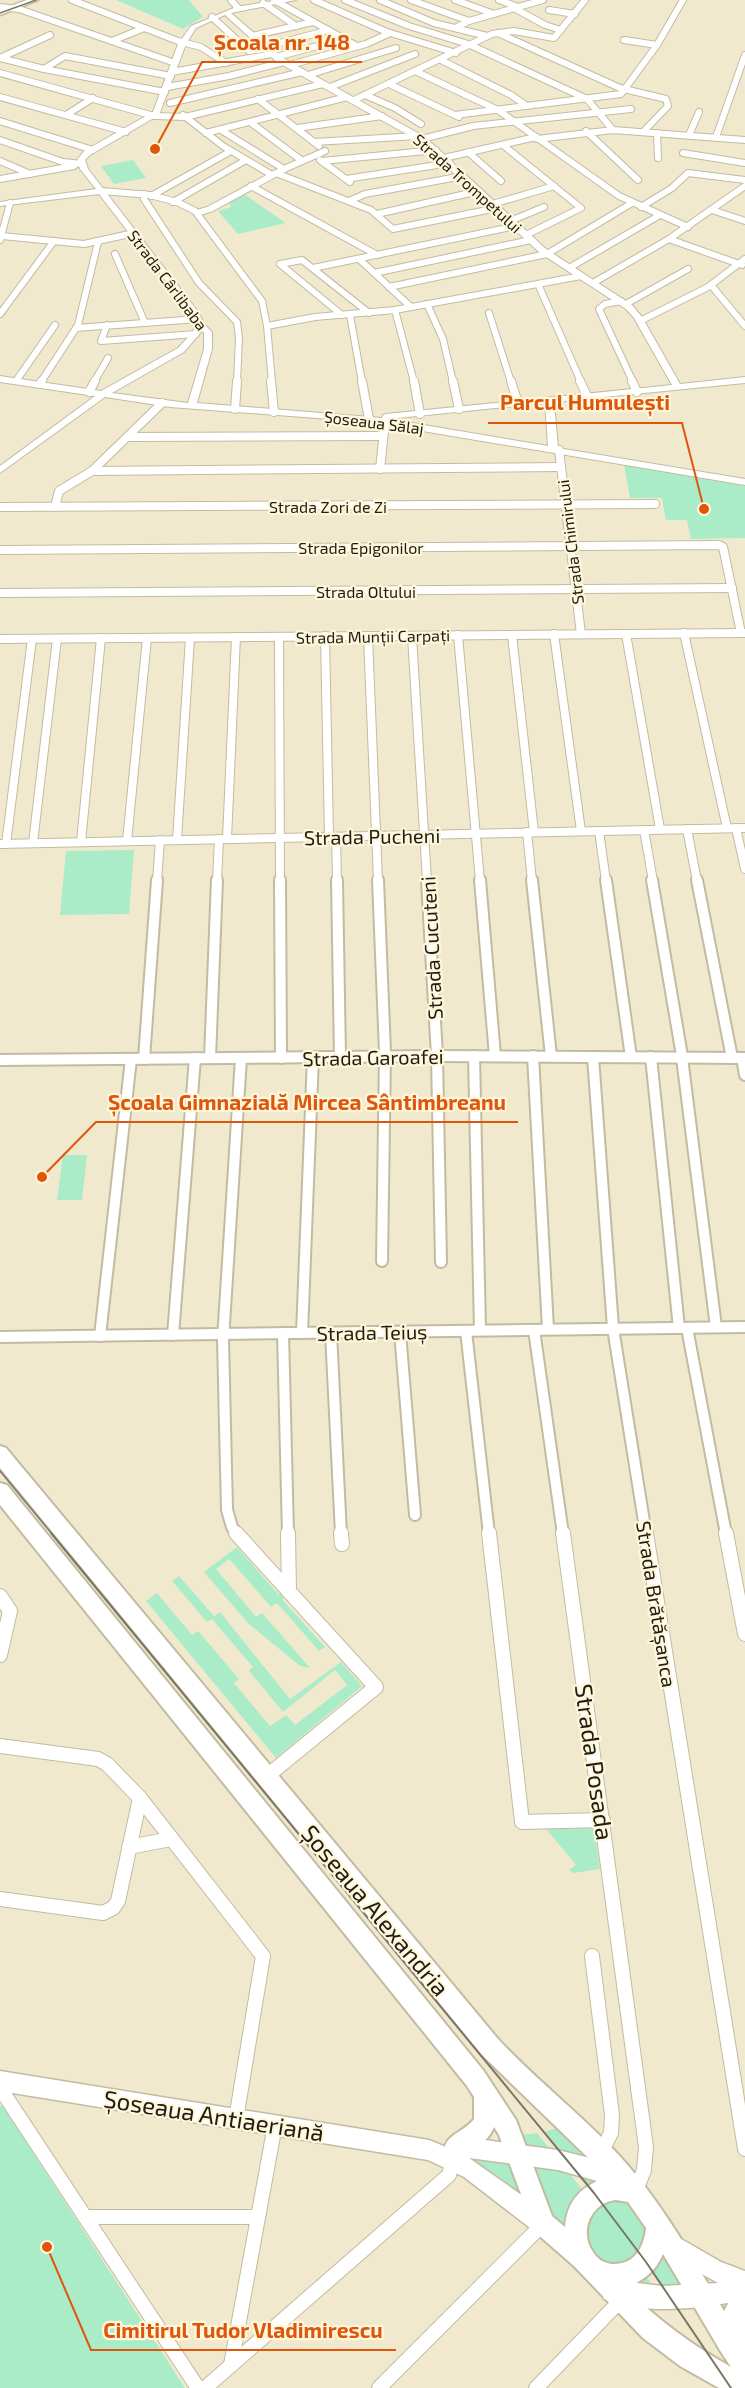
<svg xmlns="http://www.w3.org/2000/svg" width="745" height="2388" viewBox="0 0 745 2388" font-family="'Exo 2',sans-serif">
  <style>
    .green { fill: #aaecc8 }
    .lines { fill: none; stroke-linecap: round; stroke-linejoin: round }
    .minor-far3-casing { stroke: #c3bba1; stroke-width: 8 }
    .minor-far2-casing { stroke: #c3bba1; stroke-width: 10 }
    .minor-far1-casing { stroke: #c3bba1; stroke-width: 14 }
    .minor-casing { stroke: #c3bba1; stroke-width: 16 }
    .tertiary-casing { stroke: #c3bba1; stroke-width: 2 }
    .secondary-casing { stroke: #c3bba1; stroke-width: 3 }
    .primary-casing { stroke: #c3bba1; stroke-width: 4 }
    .minor-far3 { stroke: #fff; stroke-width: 6 }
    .minor-far2 { stroke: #fff; stroke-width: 8 }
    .minor-far1 { stroke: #fff; stroke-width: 10 }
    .minor { stroke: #fff; stroke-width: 14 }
    .tertiary { fill: #fff; fill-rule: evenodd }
    .secondary { fill: #fff; fill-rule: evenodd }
    .primary { fill: #fff; fill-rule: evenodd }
    .tram-far1 { stroke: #7b7665; stroke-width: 1.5 }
    .tram { stroke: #7b7665; stroke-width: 2 }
    .labels { text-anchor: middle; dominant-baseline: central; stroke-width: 4.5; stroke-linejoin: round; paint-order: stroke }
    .far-street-label { font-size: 16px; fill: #201d13; stroke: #fff7db }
    .street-label { font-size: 20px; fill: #201d13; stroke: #fff7db }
    .near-street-label { font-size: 24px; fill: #201d13; stroke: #fff7db }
    .leader { fill: none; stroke: #de560c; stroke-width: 2 }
    .callout-dot { fill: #de560c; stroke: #fff7db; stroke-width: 2 }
    .callout-label { font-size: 21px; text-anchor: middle; font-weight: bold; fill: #de560c; stroke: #fff7db; stroke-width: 4.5; stroke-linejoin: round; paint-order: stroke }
  </style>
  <rect width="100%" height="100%" fill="#f1e9ce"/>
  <!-- green -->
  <g class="green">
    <path d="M116,0H189L203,17L183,29Z"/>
    <path d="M133,160L146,178L114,184L101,166Z"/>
    <path d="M244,194L286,223L238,234L218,211L231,207L229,202Z"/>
    <path d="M624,464L745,486V538L691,539L687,520H666L662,498H630Z"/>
    <path d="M134,850L129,914L60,915L66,851Z"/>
    <path d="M63,1155H87L82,1200H57Z"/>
    <path d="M237,1547L278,1594L284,1590L288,1594L282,1599L325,1647L319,1651L277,1603L271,1607L229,1559L216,1569L256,1617L262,1613L310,1668L300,1666L248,1623L204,1572Z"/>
    <path d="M179,1576L214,1616L220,1612L290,1699L341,1662L362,1686L276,1758L146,1601L157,1593L192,1635L198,1631L239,1679L234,1683L270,1726L286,1715L295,1725L347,1685L335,1670L283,1712L249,1671L253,1667L212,1619L207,1622L172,1581Z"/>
    <path d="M593,1823L600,1869L573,1873L569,1870L576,1865L543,1825Z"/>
    <path d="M0,2106H3L185,2388H0Z"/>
    <path d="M566,2120L700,2295L669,2297L645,2263L640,2268L661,2297L629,2295L449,2147L518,2154L512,2136L537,2133L589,2198L594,2192L545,2132L554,2129Z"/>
  </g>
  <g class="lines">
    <defs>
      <g id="minor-far3">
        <path d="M72,0L178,41L201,47L226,63"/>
        <path d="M231,0L238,8"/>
        <path d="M274,0L357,46"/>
        <path d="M314,0L387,32L456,53"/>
        <path d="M345,0L409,26L468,44L587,99L613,130"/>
        <path d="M380,0L434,23L487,36"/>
        <path d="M411,0L469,21"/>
        <path d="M455,0L494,14"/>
        <path d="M499,0L518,7"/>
        <path d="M263,3L296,26"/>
        <path d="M0,7L19,9L175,63"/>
        <path d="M514,8L545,25L561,30"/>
        <path d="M549,10L575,14"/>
        <path d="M212,17L249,51L263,49"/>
        <path d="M455,28L469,21L543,0"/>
        <path d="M498,33L620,88L666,99L668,106L643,132"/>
        <path d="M252,36L313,22"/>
        <path d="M624,40L657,45"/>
        <path d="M112,41L144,28"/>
        <path d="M265,47L329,30"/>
        <path d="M276,57L344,39"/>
        <path d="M0,58L44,69L165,92"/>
        <path d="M0,58L50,35"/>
        <path d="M441,60L511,95L527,106"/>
        <path d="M290,65L366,44L390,33"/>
        <path d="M44,69L65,56L171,76"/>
        <path d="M415,71L498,110L619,196L688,227"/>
        <path d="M172,72L272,54"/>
        <path d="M0,73L154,116L185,117L323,84"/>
        <path d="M308,75L396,48"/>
        <path d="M389,84L459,117"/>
        <path d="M167,87L229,76L284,62"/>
        <path d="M330,87L415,54"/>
        <path d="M365,95L395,108L421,124"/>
        <path d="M0,97L126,132"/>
        <path d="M258,99L319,146"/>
        <path d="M354,100L492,34L514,31L554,38L585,0"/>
        <path d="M170,103L302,72"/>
        <path d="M66,115L93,98"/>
        <path d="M183,115L223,146L272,175"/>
        <path d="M455,115L621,94L657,45L683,0"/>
        <path d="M0,121L93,150"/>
        <path d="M250,122L301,160"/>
        <path d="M297,128L382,116"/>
        <path d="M221,130L284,169"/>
        <path d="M586,131L638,180"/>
        <path d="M206,133L347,97"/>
        <path d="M657,133L658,158"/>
        <path d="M689,135L699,112"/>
        <path d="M716,137L745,55"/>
        <path d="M422,139L473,126L631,109"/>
        <path d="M537,139L613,130L745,140"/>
        <path d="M0,140L63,162L82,164"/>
        <path d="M314,142L418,136"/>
        <path d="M503,145L581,208L526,235"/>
        <path d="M468,152L501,181"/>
        <path d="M683,153L745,163"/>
        <path d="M444,158L536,137"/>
        <path d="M320,160L350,182"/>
        <path d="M0,161L30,174"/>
        <path d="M322,161L436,150"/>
        <path d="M276,173L371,210L393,229L497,208"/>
        <path d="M0,179L74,166"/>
        <path d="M346,179L450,163"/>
        <path d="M251,186L377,255"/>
        <path d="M102,191L150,195L177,202L195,211L262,301L267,326L272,382"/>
        <path d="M144,194V199L199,283L237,322L239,338L237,382"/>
        <path d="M151,196L231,151"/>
        <path d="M349,201L365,194L463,176"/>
        <path d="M173,202L246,160"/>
        <path d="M493,204L554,186"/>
        <path d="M641,207L672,188L688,173L745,180"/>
        <path d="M712,210L745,221"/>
        <path d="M197,213L210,209L284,169L325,151"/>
        <path d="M377,214L479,191"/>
        <path d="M510,221L544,207"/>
        <path d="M2,236L84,244L134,233"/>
        <path d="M669,239L742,265"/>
        <path d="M0,240L10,203"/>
        <path d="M115,254L145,323"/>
        <path d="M359,259L411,307"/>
        <path d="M313,268L516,226"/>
        <path d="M569,268L660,215"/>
        <path d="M374,273L531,240"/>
        <path d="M593,283L669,239L745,186"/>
        <path d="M538,284L581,382"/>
        <path d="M711,285L745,326"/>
        <path d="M389,287L547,254L632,203"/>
        <path d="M621,301L605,304L599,309L633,382"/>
        <path d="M427,304L443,339L453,382"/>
        <path d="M626,304L688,269"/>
        <path d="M395,310L414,382"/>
        <path d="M489,313L511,382"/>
        <path d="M0,314L54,241"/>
        <path d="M342,315L280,264L302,260L369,313"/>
        <path d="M350,315L362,382"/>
        <path d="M640,321L708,287L745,259"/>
        <path d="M107,325L101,341L196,334"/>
        <path d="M267,326L315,317L395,310L581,276"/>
        <path d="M76,328L198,319"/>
        <path d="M16,381L55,325"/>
        <path d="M41,382L78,325L98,242"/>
        <path d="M94,382L108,358"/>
      </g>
      <g id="minor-far2">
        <path d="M271,381L274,412"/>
        <path d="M362,381L369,419"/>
        <path d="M414,381L420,414"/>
        <path d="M453,381L459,409"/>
        <path d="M511,381L518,403"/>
        <path d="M580,381L587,396"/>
        <path d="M632,381L637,392"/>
        <path d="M40,384L42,381"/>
        <path d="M89,392L95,381"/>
        <path d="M235,409L237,381"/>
        <path d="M128,437L383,436"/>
        <path d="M559,450L581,634"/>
        <path d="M380,469L385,422"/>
        <path d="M92,471L561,467"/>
        <path d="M0,507L655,504"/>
        <path d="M55,507L59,491L92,471L162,403"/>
        <path d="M0,550L719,545L723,547L741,633"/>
        <path d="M0,593L732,588"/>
        <path d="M684,633L727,828"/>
        <path d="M554,634L581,831"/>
        <path d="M626,634L660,829"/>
        <path d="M458,635L480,881"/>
        <path d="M512,635L534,832"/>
        <path d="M325,636L329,837"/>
        <path d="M368,636L378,881"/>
        <path d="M412,636L427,881"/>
        <path d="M279,637L280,881"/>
        <path d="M0,639L745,633"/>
        <path d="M736,828L745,869"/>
        <path d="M687,829L697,881"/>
        <path d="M644,830L653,881"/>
        <path d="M599,831L606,881"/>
        <path d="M527,832L532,881"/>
        <path d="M336,837L337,881"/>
        <path d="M227,839L236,637"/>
        <path d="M177,840L190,638"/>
        <path d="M127,841L147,638"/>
        <path d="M81,842L101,638"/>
        <path d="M33,843L57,639"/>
        <path d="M6,844L32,639"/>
        <path d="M157,881L160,840"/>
        <path d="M217,881L219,839"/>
      </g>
      <g id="minor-far1">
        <path d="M280,880L281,1058"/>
        <path d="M337,880L340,1057"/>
        <path d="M378,880L385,1052L382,1261"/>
        <path d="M427,880L437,1056L441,1262"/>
        <path d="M480,880L495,1056"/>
        <path d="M532,880L551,1056"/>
        <path d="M606,880L631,1057"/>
        <path d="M652,880L681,1050L716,1327"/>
        <path d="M697,880L732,1058"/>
        <path d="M474,1056L480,1330"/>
        <path d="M533,1056L548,1329"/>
        <path d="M593,1057L613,1328L646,1534"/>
        <path d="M651,1057L679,1328"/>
        <path d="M210,1058L217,880"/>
        <path d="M742,1058L745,1075"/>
        <path d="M144,1059L157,880"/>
        <path d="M0,1060L437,1056L745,1058"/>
        <path d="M687,1328L726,1534"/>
        <path d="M534,1330L563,1534"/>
        <path d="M466,1331L489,1534"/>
        <path d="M400,1332L415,1515"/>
        <path d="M283,1333L288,1534"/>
        <path d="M302,1333L313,1057"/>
        <path d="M331,1333L341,1534"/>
        <path d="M173,1335L195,1058"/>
        <path d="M100,1336L131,1059"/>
        <path d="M0,1337L745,1327"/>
        <path d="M237,1534L232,1527L227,1510L223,1340L241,1058"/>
      </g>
      <g id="minor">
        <path d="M236,1533L376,1687L266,1777"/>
        <path d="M288,1533L289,1592"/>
        <path d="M341,1533L342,1544"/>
        <path d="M489,1533L522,1822L603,1820"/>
        <path d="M563,1533L646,2147L644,2170L635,2193"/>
        <path d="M646,1533L745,2149"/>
        <path d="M726,1533L745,1634"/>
        <path d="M0,1596L10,1611L0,1655"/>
        <path d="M0,1746L98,1759L107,1764L140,1798L263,1956L236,2119"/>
        <path d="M129,1847L171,1839"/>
        <path d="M0,1899L103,1913L113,1908L118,1901L140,1798"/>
        <path d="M592,1956L612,2115L611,2133L601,2152"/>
        <path d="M0,2088L198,2388"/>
        <path d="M85,2217H258"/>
        <path d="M231,2365L275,2125"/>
        <path d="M205,2388L449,2175L453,2160"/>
        <path d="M379,2388L543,2224"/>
        <path d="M536,2388L621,2300"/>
      </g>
      <g id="tertiary">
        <path d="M279,0H296L231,13L283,58L425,137L546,249L632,305L642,317L680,384L745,377V383L554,402L558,448L745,479V485L369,422L170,407L105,397L0,473V466L95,396L0,382V376L101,391L178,348L192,333L196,325L192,315L99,194L0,206V202L96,189L80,169L77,160L84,151L153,112L178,44L191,26L236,7ZM225,15L277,62L419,141L540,253L626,309L634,318L672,385L386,414L383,415L382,418L197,403L212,349V332L204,324L199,313L88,169L85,160L90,155L159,115L186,44L196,28ZM202,331L204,333V349L188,403L112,393L184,352ZM545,403L548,446L388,419Z"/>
        <path d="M745,824V832L0,848V840Z"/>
      </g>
      <g id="secondary">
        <path d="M27,0H38L0,15V10Z"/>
        <path d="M0,2071L429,2140L446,2147L449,2139L456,2136L558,2150L618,2165L625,2169L629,2176L625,2183L618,2187L558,2170L469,2158L550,2215L553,2223L550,2231L542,2234L534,2231L464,2177L428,2160L0,2091Z"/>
        <path d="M676,2236L721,2262L745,2271V2300C702,2308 646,2316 604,2299L601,2291L604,2283L612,2280L662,2286L718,2283L668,2255L665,2247L668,2239Z"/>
      </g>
      <path id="primary" d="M0,1446L6,1448L498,2039C534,2078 577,2111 613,2149C659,2197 691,2255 724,2311L737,2287L745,2283V2388H719L680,2366L643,2338L574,2266L535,2232L499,2135L494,2127C487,2144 472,2151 456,2157L448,2154L445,2146C450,2133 465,2131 474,2119V2097L467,2086L0,1505V1483L7,1485L483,2070L516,2120L552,2216L565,2227C567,2200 582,2185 608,2177L482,2055L0,1468ZM616,2200L628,2202L646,2228C644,2247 635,2265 612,2264C604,2263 598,2260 593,2252C578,2231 592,2202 616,2200ZM663,2254L721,2352L731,2367C692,2345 656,2319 625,2287C643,2282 656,2271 663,2254Z"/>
    </defs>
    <!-- minor-far3 casing -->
    <use href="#minor-far3" class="minor-far3-casing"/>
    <!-- minor-far2 casing -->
    <use href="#minor-far2" class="minor-far2-casing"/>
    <!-- minor-far1 casing -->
    <use href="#minor-far1" class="minor-far1-casing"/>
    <!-- minor casing -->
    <use href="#minor" class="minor-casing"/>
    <!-- tertiary casing -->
    <use href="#tertiary" class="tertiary-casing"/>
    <!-- secondary casing -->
    <use href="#secondary" class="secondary-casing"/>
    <!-- primary casing -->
    <use href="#primary" class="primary-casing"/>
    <!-- minor-far3 -->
    <use href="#minor-far3" class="minor-far3"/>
    <!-- minor-far2 -->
    <use href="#minor-far2" class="minor-far2"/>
    <!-- minor-far1 -->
    <use href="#minor-far1" class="minor-far1"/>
    <!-- minor -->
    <use href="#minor" class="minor"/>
    <!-- tertiary -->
    <use href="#tertiary" class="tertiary"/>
    <!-- secondary -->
    <use href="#secondary" class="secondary"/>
    <!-- primary -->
    <use href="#primary" class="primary"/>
    <!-- tram-far1 -->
    <g class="tram-far1">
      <path d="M0,13L36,0"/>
      <path d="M0,1471L52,1534"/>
    </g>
    <!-- tram -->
    <path class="tram" d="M51,1533L594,2193L646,2262L731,2388"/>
  </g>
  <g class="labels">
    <!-- far-street labels -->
    <g class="far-street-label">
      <text transform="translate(468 183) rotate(42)">Strada Trompetului</text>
      <text transform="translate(168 280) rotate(53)">Strada Cârlibaba</text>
      <text transform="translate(374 422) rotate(7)">Șoseaua Sălaj</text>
      <text x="328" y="506">Strada Zori de Zi</text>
      <text transform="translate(570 542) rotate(-97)">Strada Chimirului</text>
      <text x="361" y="547">Strada Epigonilor</text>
      <text x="366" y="591">Strada Oltului</text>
      <text transform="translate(373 636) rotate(-1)">Strada Munții Carpați</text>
    </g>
    <!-- street labels -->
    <g class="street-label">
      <text transform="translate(372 836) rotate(-1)">Strada Pucheni</text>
      <text transform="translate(431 948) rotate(-93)">Strada Cucuteni</text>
      <text transform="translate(373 1057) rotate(-1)">Strada Garoafei</text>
      <text transform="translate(372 1332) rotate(-1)">Strada Teiuș</text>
      <text transform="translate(657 1604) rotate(81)">Strada Brătășanca</text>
    </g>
    <!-- near-street labels -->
    <g class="near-street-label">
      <text transform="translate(595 1762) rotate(82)">Strada Posada</text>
      <text transform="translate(376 1910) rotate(50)">Șoseaua Alexandria</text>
      <text transform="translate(214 2115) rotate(9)">Șoseaua Antiaeriană</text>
    </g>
  </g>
  <!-- callouts -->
  <path class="leader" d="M155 149L202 62H362M704 509L682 423H488M42 1177L96 1122H518M47 2247L91 2350H396"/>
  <g class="callout-dot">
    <circle cx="155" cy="149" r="6"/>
    <circle cx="704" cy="509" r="6"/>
    <circle cx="42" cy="1177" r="6"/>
    <circle cx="47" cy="2247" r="6"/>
  </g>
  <g class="callout-label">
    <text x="282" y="50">Școala nr. 148</text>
    <text x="585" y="410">Parcul Humulești</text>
    <text x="307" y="1110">Școala Gimnazială Mircea Sântimbreanu</text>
    <text x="243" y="2338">Cimitirul Tudor Vladimirescu</text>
  </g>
</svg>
